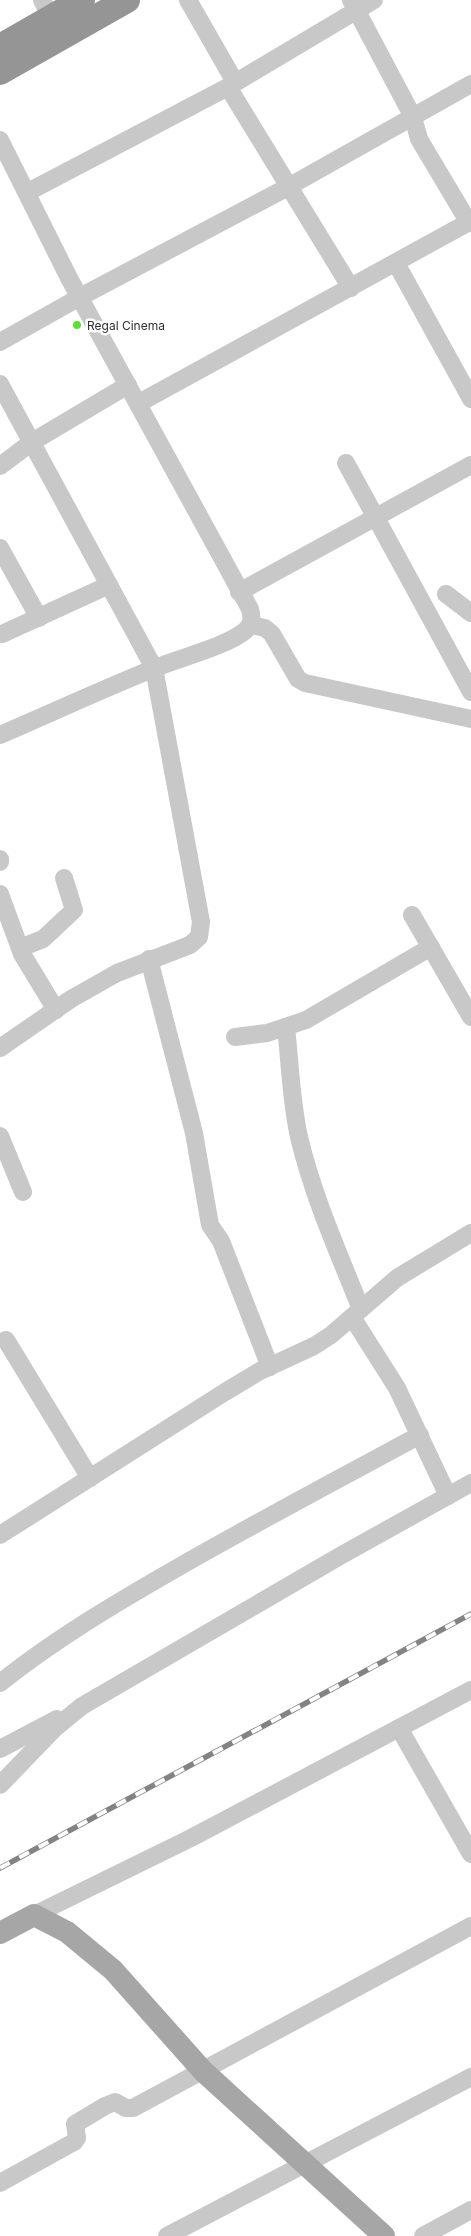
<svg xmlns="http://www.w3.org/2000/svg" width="471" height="2236" viewBox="0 0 471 2236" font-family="Inter,sans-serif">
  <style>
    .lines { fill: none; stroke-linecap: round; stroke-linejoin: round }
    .minor { stroke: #c8c8c8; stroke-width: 18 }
    .major { stroke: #a6a6a6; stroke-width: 22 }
    .highway { stroke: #959595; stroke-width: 26 }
    .rail-casing { stroke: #838383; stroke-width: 5.5 }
    .rail { stroke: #fff; stroke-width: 4; stroke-dasharray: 11; stroke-linecap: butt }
    .poi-dot { fill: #61db3a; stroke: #fff; stroke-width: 2 }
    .labels { text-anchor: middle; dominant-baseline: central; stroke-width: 5; stroke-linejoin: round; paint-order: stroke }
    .poi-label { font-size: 12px; fill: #2e2e2e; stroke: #fff; text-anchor: start }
  </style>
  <rect width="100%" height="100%" fill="#fff"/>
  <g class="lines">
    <!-- minor -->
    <g class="minor">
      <path d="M42,0L51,18"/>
      <path d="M188,0L235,82"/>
      <path d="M351,0L413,117L419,139L469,223"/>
      <path d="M228,87L351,288"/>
      <path d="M0,140L69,278L250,609C252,617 253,623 246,630C228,646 179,658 155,668C103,689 51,713 0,735"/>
      <path d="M28,192L228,87L374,0"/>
      <path d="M396,263L471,399"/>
      <path d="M0,342L80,297L288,187L471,84"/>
      <path d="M0,384L154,668L201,922L199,937L190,945L117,973L71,999L0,1048"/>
      <path d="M139,403L471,221"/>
      <path d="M346,463L471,692"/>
      <path d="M0,466L32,442L128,385"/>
      <path d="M0,548L39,618"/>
      <path d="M239,592L471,465"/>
      <path d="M446,594L471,613"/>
      <path d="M251,625L265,628L272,634L298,679L305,683L471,719"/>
      <path d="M2,634L109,585"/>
      <path d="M0,859V862"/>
      <path d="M0,894L22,954L56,1010"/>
      <path d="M412,915L471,1017"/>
      <path d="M20,948L43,939L74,910L64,878"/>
      <path d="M149,959L194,1133L210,1225L221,1241L270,1367"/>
      <path d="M286,1027C290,1063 291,1101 299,1137C313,1196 338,1252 361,1309"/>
      <path d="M235,1037L267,1033L306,1020L431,947"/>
      <path d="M0,1136L23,1192"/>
      <path d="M352,1317L397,1388L448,1496"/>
      <path d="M6,1340L90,1478"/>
      <path d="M0,1535L225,1392L260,1371L314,1346L331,1335L397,1278L471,1233"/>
      <path d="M0,1683C55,1639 116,1603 177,1568C257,1522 339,1479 420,1435"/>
      <path d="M399,1728L471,1854"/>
      <path d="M0,1749L57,1719"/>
      <path d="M0,1785L55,1728L82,1706L340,1556L471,1483"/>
      <path d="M34,1915L191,1838L471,1690"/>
      <path d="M0,2183L74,2142L77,2138L75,2124L105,2106L115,2102L126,2108H133L471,1926"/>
      <path d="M167,2236L471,2077"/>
      <path d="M423,2236L471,2210"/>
    </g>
    <!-- major -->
    <path class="major" d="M0,1933L34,1915L67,1932L113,1970L203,2071L384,2236"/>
    <!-- highway -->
    <g class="highway">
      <path d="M0,47L82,0"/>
      <path d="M0,72L127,0"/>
    </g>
    <defs>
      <path id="rail" d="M0,1868L471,1614"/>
    </defs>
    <!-- rail casing -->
    <use href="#rail" class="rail-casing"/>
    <!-- rail -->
    <use href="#rail" class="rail"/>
  </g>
  <!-- markers -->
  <circle class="poi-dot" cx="77" cy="325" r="5"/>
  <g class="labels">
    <!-- poi labels -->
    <g class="poi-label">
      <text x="87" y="325">Regal Cinema</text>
    </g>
  </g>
</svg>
